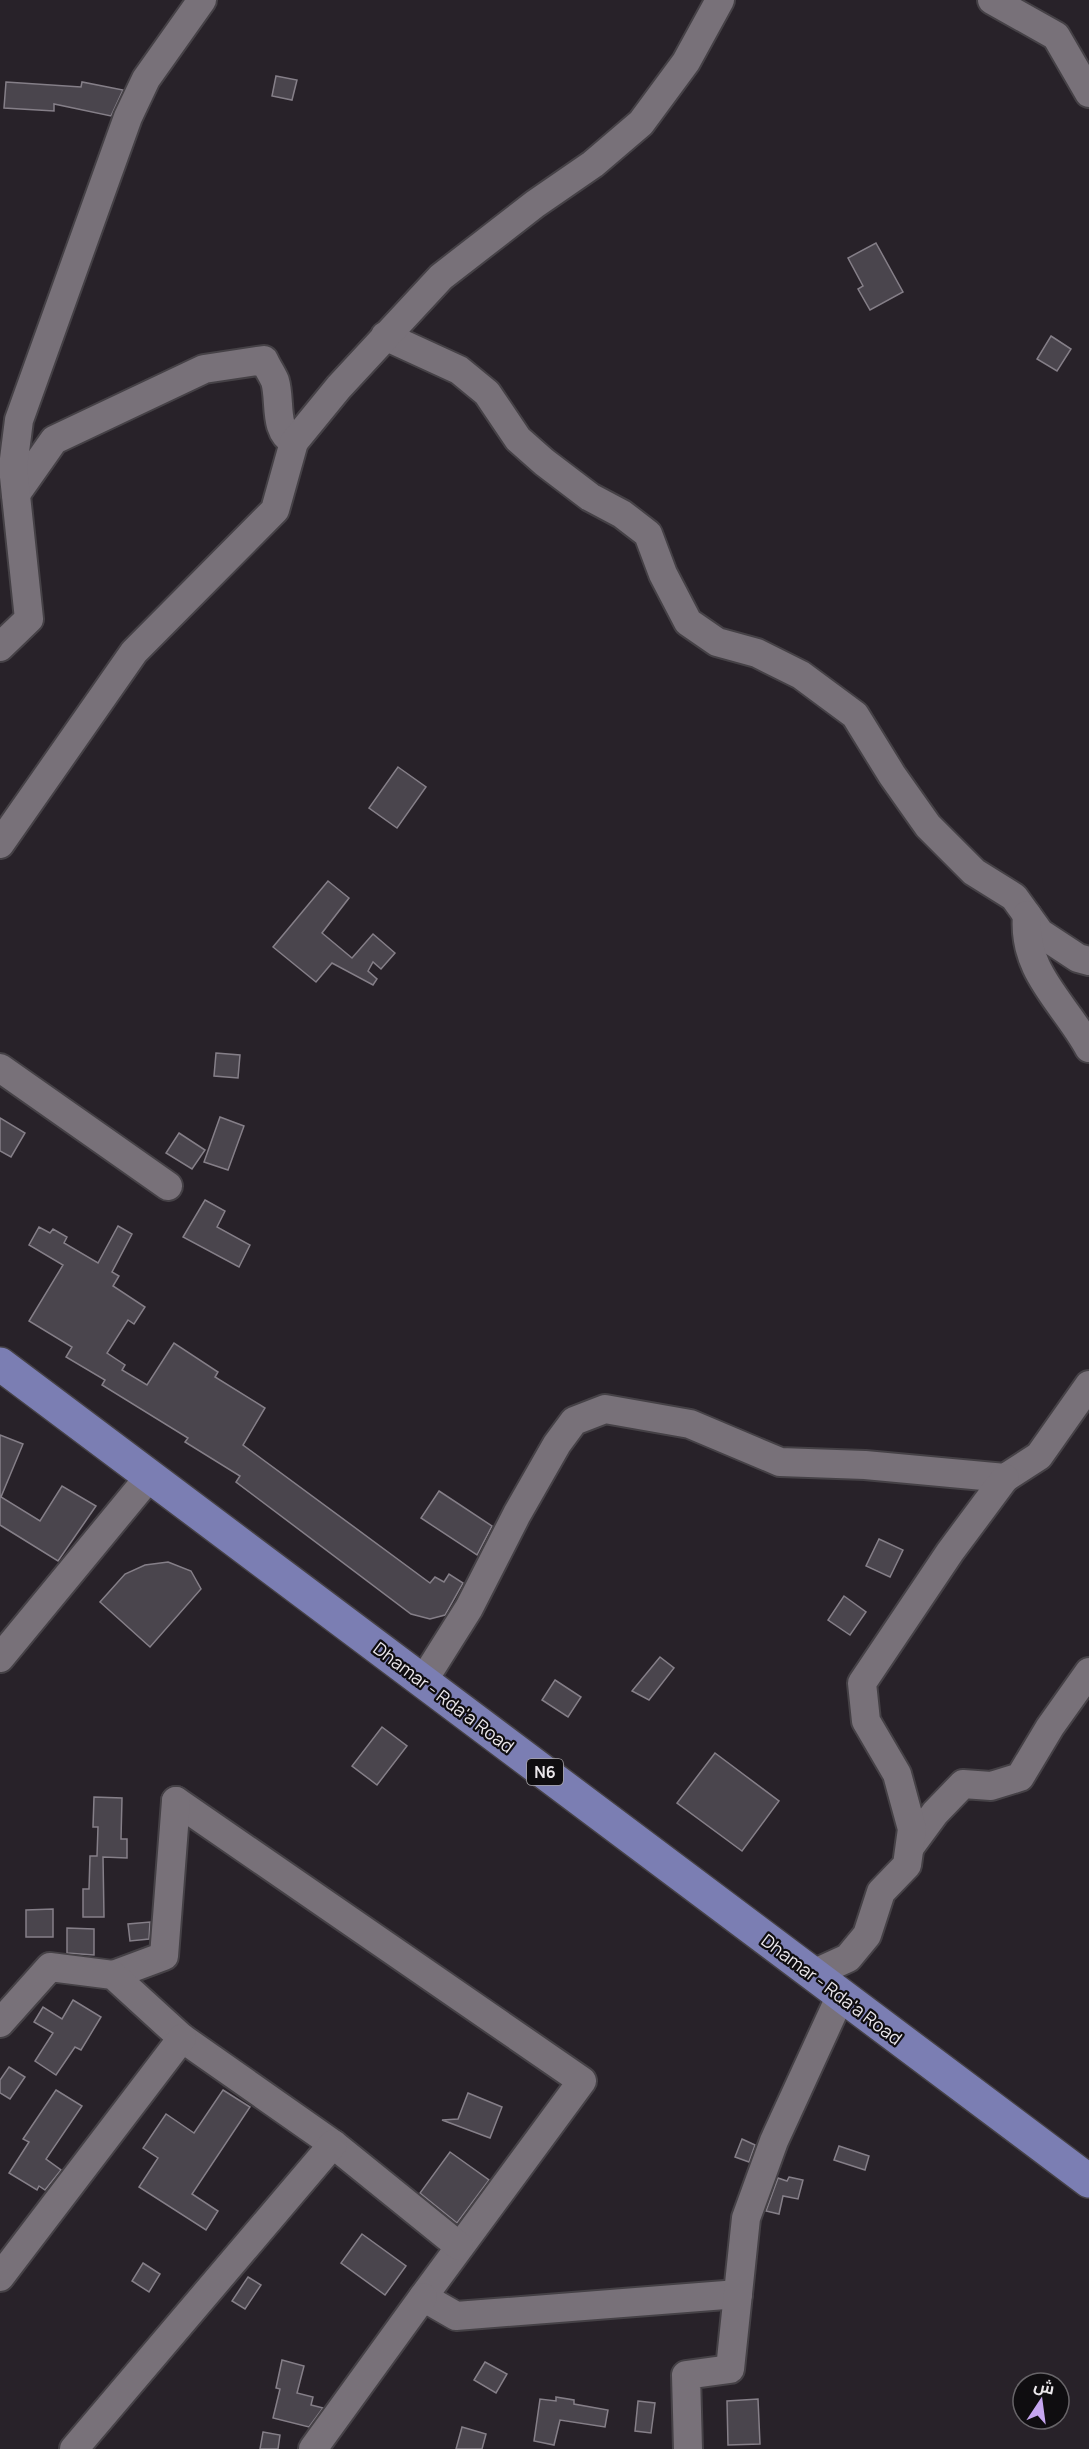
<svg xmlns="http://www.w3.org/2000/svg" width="1089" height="2449" viewBox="0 0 1089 2449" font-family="Manrope,Cairo,sans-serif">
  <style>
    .building { fill: #4a454d; stroke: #857f88; stroke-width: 1.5 }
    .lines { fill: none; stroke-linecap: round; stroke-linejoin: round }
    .minor-casing { stroke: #454146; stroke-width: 32 }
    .major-casing { stroke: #454146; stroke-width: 36 }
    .minor { stroke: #787179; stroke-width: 28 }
    .major { stroke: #7b7eb3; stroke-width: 33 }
    .labels { text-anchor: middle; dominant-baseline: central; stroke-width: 4.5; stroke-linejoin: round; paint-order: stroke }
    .shield { fill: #0f0d10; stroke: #a9a6a9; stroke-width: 1.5 }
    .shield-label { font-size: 16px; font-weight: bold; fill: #ebe7eb }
    .street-label { font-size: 18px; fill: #ebe7eb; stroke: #0f0d10 }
  </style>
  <rect width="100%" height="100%" fill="#282229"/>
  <!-- building -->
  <g class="building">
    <path d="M276,76L297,80L292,100L272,96Z"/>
    <path d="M6,82L81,87L82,82L123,90L111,116L54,104V111L4,108Z"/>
    <path d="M876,243L903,292L870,310L858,289L863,286L848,258Z"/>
    <path d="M1051,336L1071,349L1057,371L1037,359Z"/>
    <path d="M398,767L426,787L397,828L369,808Z"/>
    <path d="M328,881L349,898L322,933L352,958L373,934L395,953L381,969L373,962L368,971L377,979L373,985L332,963L316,982L273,947Z"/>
    <path d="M216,1053L240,1055L238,1078L214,1076Z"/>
    <path d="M220,1117L244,1126L228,1170L204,1162Z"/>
    <path d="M0,1118L25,1133L11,1157L0,1151Z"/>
    <path d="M179,1133L205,1150L192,1169L166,1153Z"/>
    <path d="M205,1200L225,1211L217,1227L250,1245L239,1267L183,1237Z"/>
    <path d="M118,1226L132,1234L112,1272L119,1276L113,1286L145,1307L134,1324L128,1320L107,1353L125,1365L122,1370L147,1385L174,1343L218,1372L215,1377L265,1408L243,1445L430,1583L435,1577L444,1582L449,1574L463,1583L445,1615L430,1619L411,1614L236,1482L240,1476L185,1442L188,1438L102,1385L105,1380L66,1357L72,1347L29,1321L63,1265L29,1245L39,1227L50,1233L53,1229L67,1237L64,1243L98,1263Z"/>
    <path d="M0,1435L23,1444L1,1497L40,1521L62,1486L96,1506L58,1561L0,1525Z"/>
    <path d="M439,1491L492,1526L477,1555L421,1518Z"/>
    <path d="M879,1539L903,1550L890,1577L866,1566Z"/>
    <path d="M168,1562L191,1571L201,1589L150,1647L100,1602L125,1574L145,1565Z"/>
    <path d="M844,1596L866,1612L850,1635L828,1620Z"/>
    <path d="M660,1657L674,1668L649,1700L632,1691Z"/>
    <path d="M555,1680L581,1697L568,1717L542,1700Z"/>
    <path d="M382,1727L407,1746L377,1785L352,1766Z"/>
    <path d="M715,1753L779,1801L742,1851L677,1803Z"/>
    <path d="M94,1797L122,1798L121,1839H127V1858L103,1857L104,1917H83V1889H89L90,1856H97L98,1827H93Z"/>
    <path d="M53,1909V1937H26V1910Z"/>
    <path d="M150,1922L149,1939L130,1941L128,1924Z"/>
    <path d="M67,1928L94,1929V1955L67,1953Z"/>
    <path d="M73,2000L101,2017L81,2050L75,2047L56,2075L35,2061L53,2033L34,2022L43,2007L62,2019Z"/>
    <path d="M9,2067L25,2077L10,2099L0,2093V2080Z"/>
    <path d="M56,2090L82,2106L46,2159L61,2170L45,2190L39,2186L37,2190L9,2173L29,2142L23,2139Z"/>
    <path d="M223,2090L250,2107L192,2194L218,2211L206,2230L139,2187L158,2158L143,2148L166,2114L194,2133Z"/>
    <path d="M468,2093L502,2107L490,2138L442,2120L458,2119Z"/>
    <path d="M742,2139L755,2145L749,2162L735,2157Z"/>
    <path d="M839,2146L869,2156L865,2170L834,2160Z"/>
    <path d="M450,2152L489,2180L457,2223L420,2193Z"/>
    <path d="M789,2177L803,2180L798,2199L783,2196L779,2214L766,2211L778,2178L787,2181Z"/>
    <path d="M362,2234L406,2266L385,2295L341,2263Z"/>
    <path d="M143,2263L160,2274L149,2292L132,2281Z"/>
    <path d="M248,2277L261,2285L245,2309L232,2301Z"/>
    <path d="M282,2360L304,2366L297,2393L313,2397L311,2405L323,2408L309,2427L273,2418L280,2389L276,2388Z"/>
    <path d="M485,2362L507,2374L496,2393L474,2380Z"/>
    <path d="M556,2397L574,2400V2404L608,2410L605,2427L560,2420L554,2445L534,2441L540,2399L556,2401Z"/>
    <path d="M758,2399L760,2444L728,2445L727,2401Z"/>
    <path d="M638,2401L655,2403L651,2433L635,2431Z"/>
    <path d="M462,2427L486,2434L482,2449H456Z"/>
    <path d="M263,2432L280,2435L278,2449H260Z"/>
  </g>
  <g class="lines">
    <defs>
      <g id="minor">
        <path d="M992,0L1056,36L1089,93"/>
        <path d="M385,336L459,370L487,393L518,439L544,462L590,497L622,514L648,534L663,574L688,622L717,642L757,653L801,675L855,715L892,775L928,826L974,872L1014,897L1040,933L1078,958L1089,961"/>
        <path d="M16,494L54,440L204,369L264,360C267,367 272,374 275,381C281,401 273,431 294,442"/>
        <path d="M0,647L29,619L13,467L19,420L128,117L146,79L202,0"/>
        <path d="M0,844L134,652L275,510L294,442L339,387L441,277L535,204L593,164L641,123L686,62L720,0"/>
        <path d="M1027,915C1022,972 1064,1002 1089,1048"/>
        <path d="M0,1068L168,1186"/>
        <path d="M0,1658L150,1476"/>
        <path d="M423,1681L469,1608L517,1514L557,1444L574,1421L605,1409L690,1424L780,1462L865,1465L1005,1478L1039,1456L1089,1385"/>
        <path d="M176,1801L582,2081L423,2297L456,2316L738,2294"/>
        <path d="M910,1847L935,1813L963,1784L991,1786L1020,1777L1050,1727L1089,1672"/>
        <path d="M813,1974L848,1958L867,1935L881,1892L907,1865L912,1829L897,1774L866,1721L862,1683L950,1552L1005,1478"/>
        <path d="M113,1975L164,1956L176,1801"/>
        <path d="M0,2023L50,1967L113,1975L182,2038L333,2144L459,2246"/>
        <path d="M0,2277L182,2038"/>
        <path d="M74,2449L333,2144"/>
        <path d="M313,2449L423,2297"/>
        <path d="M688,2449L686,2375L730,2369L746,2218L774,2141L841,1995"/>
      </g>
      <path id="major" d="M0,1364L1089,2181"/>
    </defs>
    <!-- minor casing -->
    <use href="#minor" class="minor-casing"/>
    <!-- major casing -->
    <use href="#major" class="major-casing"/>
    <!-- minor -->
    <use href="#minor" class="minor"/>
    <!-- major -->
    <use href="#major" class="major"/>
  </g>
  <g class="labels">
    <!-- shield labels -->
    <rect class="shield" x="527" y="1759" width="36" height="26" rx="4.5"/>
    <g class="shield-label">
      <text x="545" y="1772">N6</text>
    </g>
    <!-- street labels -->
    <g class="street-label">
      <text transform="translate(444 1697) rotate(37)">Dhamar - Rda'a Road</text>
      <text transform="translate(832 1989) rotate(37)">Dhamar - Rda'a Road</text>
    </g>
  </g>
  <!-- north arrow -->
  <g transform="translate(1041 2401) rotate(13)"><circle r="28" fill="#0f0d10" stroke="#676468" stroke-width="1.5"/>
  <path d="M0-4.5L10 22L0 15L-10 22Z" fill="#c6a6f0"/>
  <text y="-9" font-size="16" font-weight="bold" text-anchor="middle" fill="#ebe7eb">ش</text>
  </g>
</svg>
